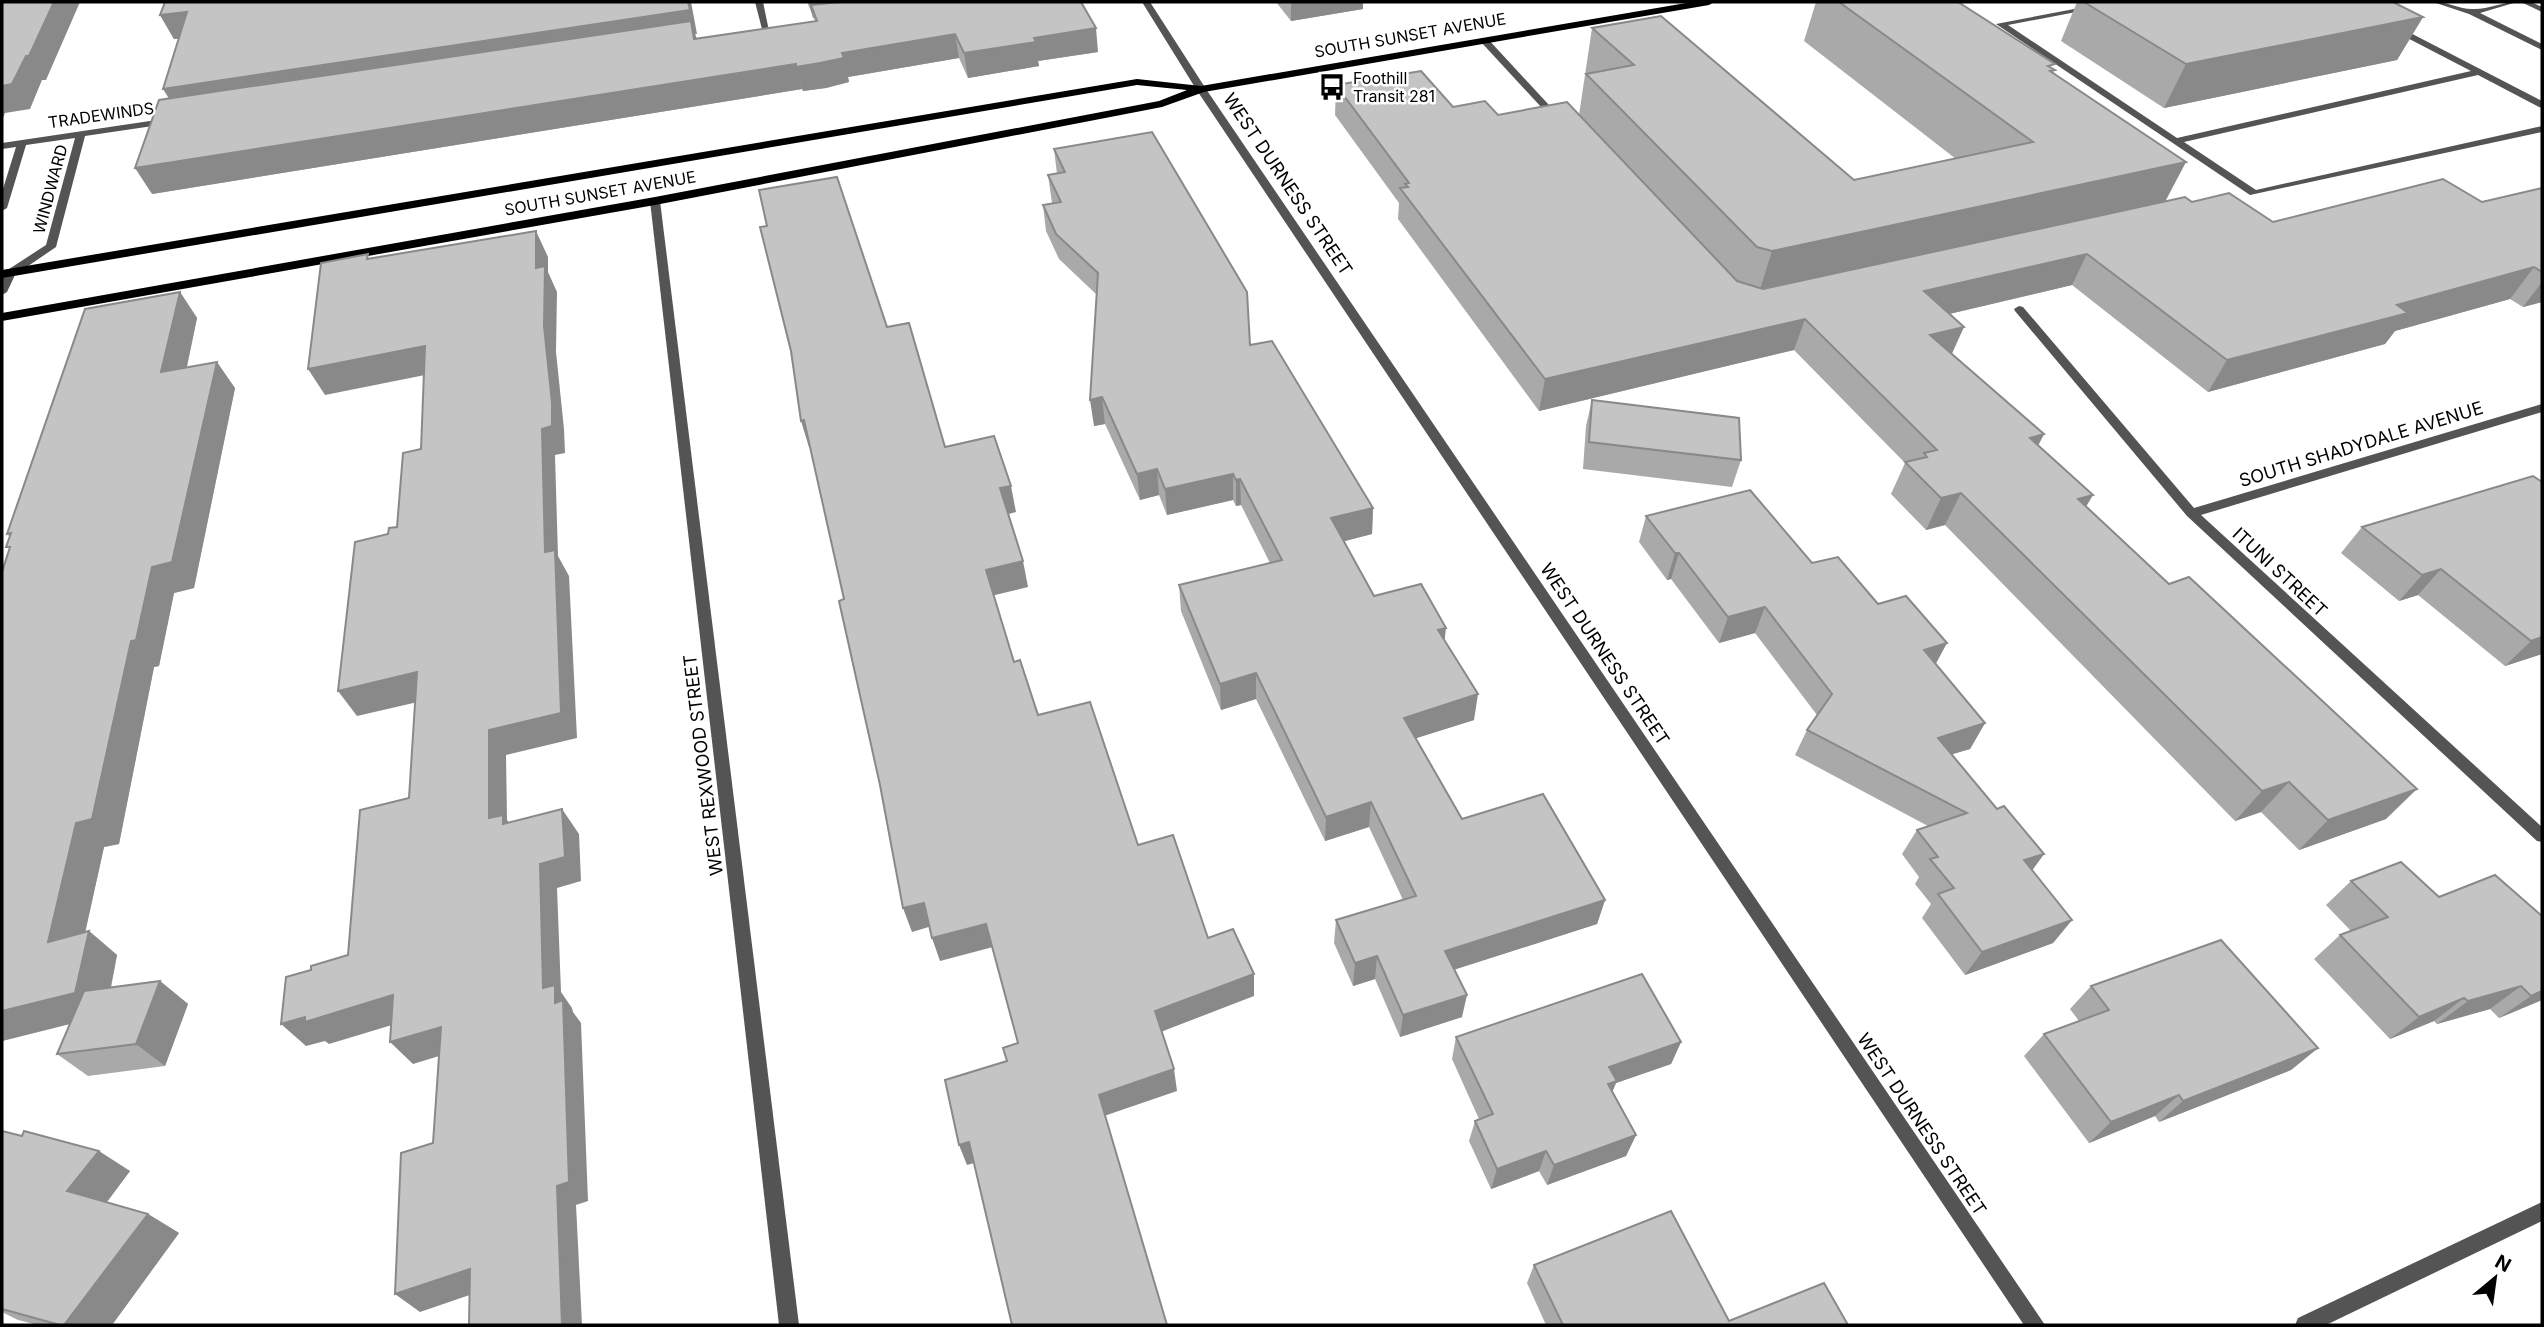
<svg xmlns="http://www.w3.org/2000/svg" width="2544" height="1327" viewBox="0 0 2544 1327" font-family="Inter,sans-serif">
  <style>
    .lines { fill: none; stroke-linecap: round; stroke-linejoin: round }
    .service { fill: #545454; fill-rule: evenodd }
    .minor { fill: #545454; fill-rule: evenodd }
    .primary { fill: #000; fill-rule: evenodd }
    .wall { fill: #a9a9a9 }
    .shaded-wall { fill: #898989 }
    .building { fill: #c4c4c4; stroke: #898989; stroke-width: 2 }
    .labels { text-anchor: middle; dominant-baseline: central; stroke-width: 5; stroke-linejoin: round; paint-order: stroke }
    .far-street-label { font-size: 16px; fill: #000; stroke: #fff }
    .far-poi-label { font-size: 16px; fill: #000; stroke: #fff; text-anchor: start }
    .street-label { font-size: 18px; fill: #000; stroke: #fff }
  </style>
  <rect width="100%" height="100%" fill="#fff"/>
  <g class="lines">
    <!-- service -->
    <g class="service">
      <path d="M2111,2H2128L2008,25L2177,138L2471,71L2392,30V26L2395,25L2542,101V108L2539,107L2478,75L2184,142L2256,190L2542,126V132L2250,195L1996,24Z"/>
      <path d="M2433,2C2447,1 2458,9 2472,9C2487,10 2502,2 2517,2L2480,13L2542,44V50L2469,14Z"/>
      <path d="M2521,2H2531L2542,7V12Z"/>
      <path d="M1481,38H1487L1561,118V122H1555L1481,42Z"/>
    </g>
    <!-- minor -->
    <g class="minor">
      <path d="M755,2H763L769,31L762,29Z"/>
      <path d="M1142,2H1150L1206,89L2045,1325H2024L1196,89Z"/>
      <path d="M170,118L173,119V123L85,136L56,247L15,275L7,292L2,295V280L6,271L46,245L75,138L26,145L7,208L2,211V192L16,147L2,149V143Z"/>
      <path d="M655,198L660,201L799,1325H779L650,201Z"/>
      <path d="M2019,306L2023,307L2194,508L2542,404V412L2201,515L2542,827V842L2537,841L2187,516L2015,311L2014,309Z"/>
      <path d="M2542,1202V1221L2326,1325H2295L2298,1318Z"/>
    </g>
    <!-- primary -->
    <path class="primary" d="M1692,2H1714L1709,5L1204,92L1162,107L655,205L2,321V313L655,197L1159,101L1187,90L1137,85L2,278V270L1137,79L1201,86Z"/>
  </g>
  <!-- wall -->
  <g class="wall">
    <path d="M807,2H1081L1098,52L1038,61L1039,66L968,78L959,58L848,77L849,82L826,88L803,91L802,89L152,194L179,39H174L160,15L697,34H695L697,39L815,21Z"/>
    <path d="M1276,2H1367H1363V9L1291,21Z"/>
    <path d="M1816,2H1958L2053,69L2054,73L2166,201L2192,202L2273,222L2482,202L2542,188V302L2523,307L2510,299L2395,331L2385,344L2208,392L2072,285L1949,314L1952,354L2044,434L2038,446L2086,506L2386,819L2299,850L2261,812L2235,821L1945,525L1926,530L1891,494L1905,463L1794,350L1539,411L1398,219L1399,203L1335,115L1336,85L1498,115H1579L1592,28L1854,180L1956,159L1804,41Z"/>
    <path d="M2077,2H2393L2423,17L2397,60L2164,108L2061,41Z"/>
    <path d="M1054,149L1250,345L1373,508L1372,534L1344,541L1374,596L1444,640L1474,720L1416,738L1462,819L1605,900L1597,924L1455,969L1462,1017L1400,1037L1375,979L1353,986L1334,943L1336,920L1403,900L1369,827L1325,841L1256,699L1221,710L1181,611L1179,585L1270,563L1241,505L1236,506L1233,500L1167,515L1159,495L1140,500L1105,424L1094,426L1097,295L1059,259L1046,231L1043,205L1052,203L1048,175L1057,174Z"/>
    <path d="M180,292L197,318L187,367L235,388L194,588L174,593L159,666L154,667L119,844L104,847L85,932L89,931L117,955L111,988L160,981L188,1004L165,1066L88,1076L57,1054L70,1024L2,1041L10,537L7,534Z"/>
    <path d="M1592,400L1741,460L1732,487L1583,469L1586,426Z"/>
    <path d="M2533,476L2542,654L2505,666L2418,595L2399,601L2341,553L2362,527Z"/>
    <path d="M1646,516L1812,563L1878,604L1936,664L1985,723L1970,749L1952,754L1997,809L2044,854L2032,871L2072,920L2053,943L1965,975L1922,918L1931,904L1915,884L1919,877L1902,854L1917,830L1928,826L1795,755L1807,730L1817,715L1755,633L1719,643L1671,579L1667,580L1639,542Z"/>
    <path d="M2351,881L2542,916V1000L2499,1018L2490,1009L2437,1024L2434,1021L2390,1039L2314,959L2340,935L2351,931L2326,905Z"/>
    <path d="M2091,986L2318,1048L2291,1070L2159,1122L2155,1116L2089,1143L2024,1056L2044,1034L2079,1021L2070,1009Z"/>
    <path d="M1456,1037L1681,1042L1671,1064L1616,1083L1612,1092L1636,1135L1626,1156L1547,1185L1539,1171L1491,1189L1469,1141L1475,1121L1479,1119L1452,1059Z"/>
    <path d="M2,1131L130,1171L107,1202L148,1214L179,1233L112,1325H38L18,1320L2,1312Z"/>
    <path d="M1534,1265L1729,1321L1848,1325H1546L1527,1283Z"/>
  </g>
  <!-- shaded-wall -->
  <g class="shaded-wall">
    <path d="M54,2H80L46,80H42L30,109L5,113L2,120V86L26,56Z"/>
    <path d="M688,2H691L697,34H695L699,45L178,113L163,89Z"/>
    <path d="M809,2H867L811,5L814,18H813Z"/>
    <path d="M1291,2H1367H1363V9L1291,21Z"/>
    <path d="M187,12L201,36L174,39L160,15Z"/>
    <path d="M2423,17L2397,60L2164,108L2186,64Z"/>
    <path d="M1096,28L1098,52L1038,61L1039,66L968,78L964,53L1034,38Z"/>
    <path d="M955,34L959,58L848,77L849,82L826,88L803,91L796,67L842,53Z"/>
    <path d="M796,64L802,89L152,194L135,168Z"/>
    <path d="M2186,162L2156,219L1754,309L1772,251Z"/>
    <path d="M536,231L548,257V272L557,292L556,352L564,429L565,453L555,455L558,556L569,576L577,738L506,755L507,820L521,839L489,818V730L545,552L542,429L536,268Z"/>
    <path d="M2087,254L2072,285L1911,323L1924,291Z"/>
    <path d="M2534,267L2510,299L2395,331L2385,344L2208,392L2227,360L2397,305Z"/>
    <path d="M2542,282V302L2523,307Z"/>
    <path d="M180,292L197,318L180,398L161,372Z"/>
    <path d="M1805,319L1794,350L1539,411L1545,379Z"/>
    <path d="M1964,327L1950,358L1930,335Z"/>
    <path d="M425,346L440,372L325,395L308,369Z"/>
    <path d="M217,362L235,388L194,588L174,593L159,666L154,667L119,844L104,847L78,965L48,942L76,823L131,641L152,567Z"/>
    <path d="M1102,397L1105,424L1094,426L1090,400Z"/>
    <path d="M804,420L812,446L809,447L801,421Z"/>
    <path d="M2044,434L2027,466L2030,438Z"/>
    <path d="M1157,469L1159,495L1140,500L1137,474Z"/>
    <path d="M1233,474V500L1167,515L1165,489Z"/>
    <path d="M1240,479L1241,505L1236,506V480Z"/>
    <path d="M1011,486L1016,512L1005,515L1000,488Z"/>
    <path d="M1961,493L1945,525L1926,530L1941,498Z"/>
    <path d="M2093,495L2074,527L2078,499Z"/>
    <path d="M1373,508L1372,534L1330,545L1331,518Z"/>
    <path d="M1675,553H1679L1671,579L1667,580Z"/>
    <path d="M1023,561L1028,587L991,596L986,570Z"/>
    <path d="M2441,569L2418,595L2399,601L2422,575Z"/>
    <path d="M1765,607L1755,633L1719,643L1728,617Z"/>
    <path d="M1446,628L1443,654L1438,630Z"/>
    <path d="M2542,637V654L2505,666L2531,641Z"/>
    <path d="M1947,643L1933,669L1924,650Z"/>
    <path d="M417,672L435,698L357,716L338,691Z"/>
    <path d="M1256,673V699L1221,710L1220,684Z"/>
    <path d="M1478,694L1474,720L1401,743L1404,718Z"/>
    <path d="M1985,723L1970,749L1923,763L1938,738Z"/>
    <path d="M2289,782L2261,812L2235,821L2262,791Z"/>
    <path d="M2417,789L2386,819L2299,850L2328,820Z"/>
    <path d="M1371,802L1369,827L1325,841L1326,817Z"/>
    <path d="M562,809L579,834L581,881L557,888L561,992L572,1008L573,1012L581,1023L588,1201L576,1205L582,1325H562L557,1186L543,988L540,864Z"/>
    <path d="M2044,854L2026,878L2024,860Z"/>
    <path d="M1605,900L1597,924L1441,974L1445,951Z"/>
    <path d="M924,903L932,926L912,932L903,908Z"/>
    <path d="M2072,920L2053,943L1965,975L1982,952Z"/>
    <path d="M986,924L993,947L940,961L932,938Z"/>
    <path d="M89,931L117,955L105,1015L2,1041V1011Z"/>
    <path d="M1377,956L1375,979L1353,986L1355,963Z"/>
    <path d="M1254,974V996L1158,1033L1155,1011Z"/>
    <path d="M160,981L188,1004L165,1066L136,1044Z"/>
    <path d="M2521,986L2490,1009L2437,1024L2468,1001Z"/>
    <path d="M2542,991V1000L2499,1018L2531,996Z"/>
    <path d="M393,995L415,1018L329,1044L325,1041L306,1046L281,1024Z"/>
    <path d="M1467,995L1462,1017L1400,1037L1403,1015Z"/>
    <path d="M2464,998L2434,1021L2390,1039L2419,1017Z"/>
    <path d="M441,1027L462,1049L413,1064L390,1042Z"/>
    <path d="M1681,1042L1671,1064L1616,1083L1608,1102L1599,1105L1609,1067Z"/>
    <path d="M2318,1048L2291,1070L2159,1122L2183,1101Z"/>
    <path d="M1174,1069L1177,1091L1104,1116L1099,1095Z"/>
    <path d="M2179,1095L2155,1116L2089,1143L2111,1122Z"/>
    <path d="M1636,1135L1626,1156L1547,1185L1554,1165Z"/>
    <path d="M969,1142L978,1162L967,1165L959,1145Z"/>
    <path d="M99,1151L130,1171L100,1211L67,1191Z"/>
    <path d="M1546,1151L1539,1171L1491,1189L1497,1169Z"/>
    <path d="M148,1214L179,1233L112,1325H64Z"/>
    <path d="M470,1269L493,1287L420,1312L395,1294Z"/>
  </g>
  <!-- building -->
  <g class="building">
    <path d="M2,2H54L29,56H26L12,84L2,86Z"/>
    <path d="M165,2H688L690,10L163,89L187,12L160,15Z"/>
    <path d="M839,2H1081L1096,28L1034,38L1036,42L964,53L955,34L842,53L844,58L820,63L796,67V64L135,168L159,100L691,21L694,39L817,21L811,5Z"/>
    <path d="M1839,2H1958L2055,64L2048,66L2055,70L2050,71L2186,162L1772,251L1757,247L1586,74L1634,65L1592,28L1661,16L1854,180L2033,142Z"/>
    <path d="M2084,2H2393L2423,17L2186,64Z"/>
    <path d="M1421,71L1453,107L1485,101L1498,115L1567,102L1737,281L1763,289L2185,197L2192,202L2229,193L2273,222L2443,179L2482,202L2542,188V272L2534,267L2397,305L2408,313L2227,360L2087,254L1924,291L1964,327L1930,335L2044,434L2030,438L2093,495L2078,499L2169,584L2189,577L2417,789L2328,820L2289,782L2262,791L1961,493L1941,498L1905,462L1927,457L1924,453L1937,450L1805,319L1545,379L1400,188L1408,187L1405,184L1409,183L1336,85Z"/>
    <path d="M1152,132L1247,292L1250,345L1272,341L1373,508L1331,518L1374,596L1421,584L1446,628L1438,630L1478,694L1404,718L1462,819L1543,794L1605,900L1445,951L1467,995L1403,1015L1377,956L1355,963L1336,920L1416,896L1371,802L1326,817L1256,673L1220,684L1179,585L1282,560L1240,479L1236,480L1233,474L1165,489L1157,469L1137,474L1102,397L1090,400L1098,273L1056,234L1043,205L1061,202L1048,175L1065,172L1054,149Z"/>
    <path d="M837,177L887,327L909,323L945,447L994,436L1011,486L1000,488L1023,561L986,570L1014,662L1020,660L1038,715L1090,702L1138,845L1173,835L1208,938L1233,929L1254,974L1155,1011L1174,1069L1099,1095L1167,1325H1012L969,1142L959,1145L945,1080L1007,1061L1003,1048L1018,1043L986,924L932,938L924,903L903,908L880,785L839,601L844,599L804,420L801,421L791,351L760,227L767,226L759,190Z"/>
    <path d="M536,231V268L545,266L544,326L552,403V426L542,429L545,552L555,550L561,713L489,730V818L503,815V824L562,809L565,857L540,864L543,988L555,985V1003L563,1000L569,1182L557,1186L562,1325H469L470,1269L395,1294L401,1153L433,1143L441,1027L390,1042L393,995L305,1022V1017L281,1024L286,977L311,970V966L348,955L360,810L409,798L417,672L338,691L355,542L388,534L389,528L397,527L403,453L421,449L425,346L308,369L321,263L368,254L367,259Z"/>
    <path d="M180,292L161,372L217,362L172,562L152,567L136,640L131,641L92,819L76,823L48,942L89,931L75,993L2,1011V572L10,547H6L11,533L7,534L85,309Z"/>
    <path d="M1592,400L1739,418L1741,460L1589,442Z"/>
    <path d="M2533,476L2542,482V637L2531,641L2441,569L2422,575L2362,527Z"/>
    <path d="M1750,490L1812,563L1838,557L1878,604L1906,596L1947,643L1924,650L1985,723L1938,738L1997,809L2004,806L2044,854L2024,860L2072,920L1982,952L1938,894L1954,888L1930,859L1938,857L1917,830L1967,813L1807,730L1832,694L1765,607L1728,617L1679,553H1675L1646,516Z"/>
    <path d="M2401,862L2439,897L2495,875L2542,916V991L2531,996L2521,986L2468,1001L2464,998L2419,1017L2340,935L2388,917L2351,881Z"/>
    <path d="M2221,940L2318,1048L2183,1101L2179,1095L2111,1122L2044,1034L2109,1010L2091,986Z"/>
    <path d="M1642,974L1681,1042L1609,1067L1617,1081L1608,1084L1636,1135L1554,1165L1546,1151L1497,1169L1475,1121L1493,1114L1456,1037Z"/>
    <path d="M160,981L136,1044L57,1054L84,991Z"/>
    <path d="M2,1131L22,1136L24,1131L99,1151L67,1191L148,1214L64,1325H60L2,1309Z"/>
    <path d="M1671,1211L1729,1321L1824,1283L1848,1325H1563L1534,1265Z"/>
  </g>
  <!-- icons -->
  <defs>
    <symbol id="bus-bare" viewBox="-9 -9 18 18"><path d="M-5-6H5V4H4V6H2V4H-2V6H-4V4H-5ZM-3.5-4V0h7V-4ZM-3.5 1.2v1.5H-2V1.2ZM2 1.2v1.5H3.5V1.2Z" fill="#000" stroke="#fff" stroke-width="2.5" paint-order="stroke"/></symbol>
  </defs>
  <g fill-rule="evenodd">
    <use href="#bus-bare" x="1313" y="68" width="38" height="38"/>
  </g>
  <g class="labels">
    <!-- far-street labels -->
    <g class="far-street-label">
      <text transform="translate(1410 35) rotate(-10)">SOUTH SUNSET AVENUE</text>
      <text transform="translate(101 115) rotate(-8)">TRADEWINDS</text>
      <text transform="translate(50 189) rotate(-75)">WINDWARD</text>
      <text transform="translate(600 193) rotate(-10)">SOUTH SUNSET AVENUE</text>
    </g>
    <!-- far-poi labels -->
    <g class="far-poi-label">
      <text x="1353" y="78">Foothill<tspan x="1353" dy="18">Transit 281</tspan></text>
    </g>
    <!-- street labels -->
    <g class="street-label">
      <text transform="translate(1288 184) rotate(56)">WEST DURNESS STREET</text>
      <text transform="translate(2361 444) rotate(-17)">SOUTH SHADYDALE AVENUE</text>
      <text transform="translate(2280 572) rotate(43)">ITUNI STREET</text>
      <text transform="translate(1605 654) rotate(56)">WEST DURNESS STREET</text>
      <text transform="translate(703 765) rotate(-97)">WEST REXWOOD STREET</text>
      <text transform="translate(1922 1124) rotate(56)">WEST DURNESS STREET</text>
    </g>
  </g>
  <!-- border -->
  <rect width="2544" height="1327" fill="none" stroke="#000000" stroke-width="7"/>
  <!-- north arrow -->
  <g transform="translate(2495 1278) rotate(29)" stroke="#ffffff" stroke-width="5" paint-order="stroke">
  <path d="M0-5L12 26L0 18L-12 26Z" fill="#000000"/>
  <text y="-10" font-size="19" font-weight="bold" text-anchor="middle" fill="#000000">N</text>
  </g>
</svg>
